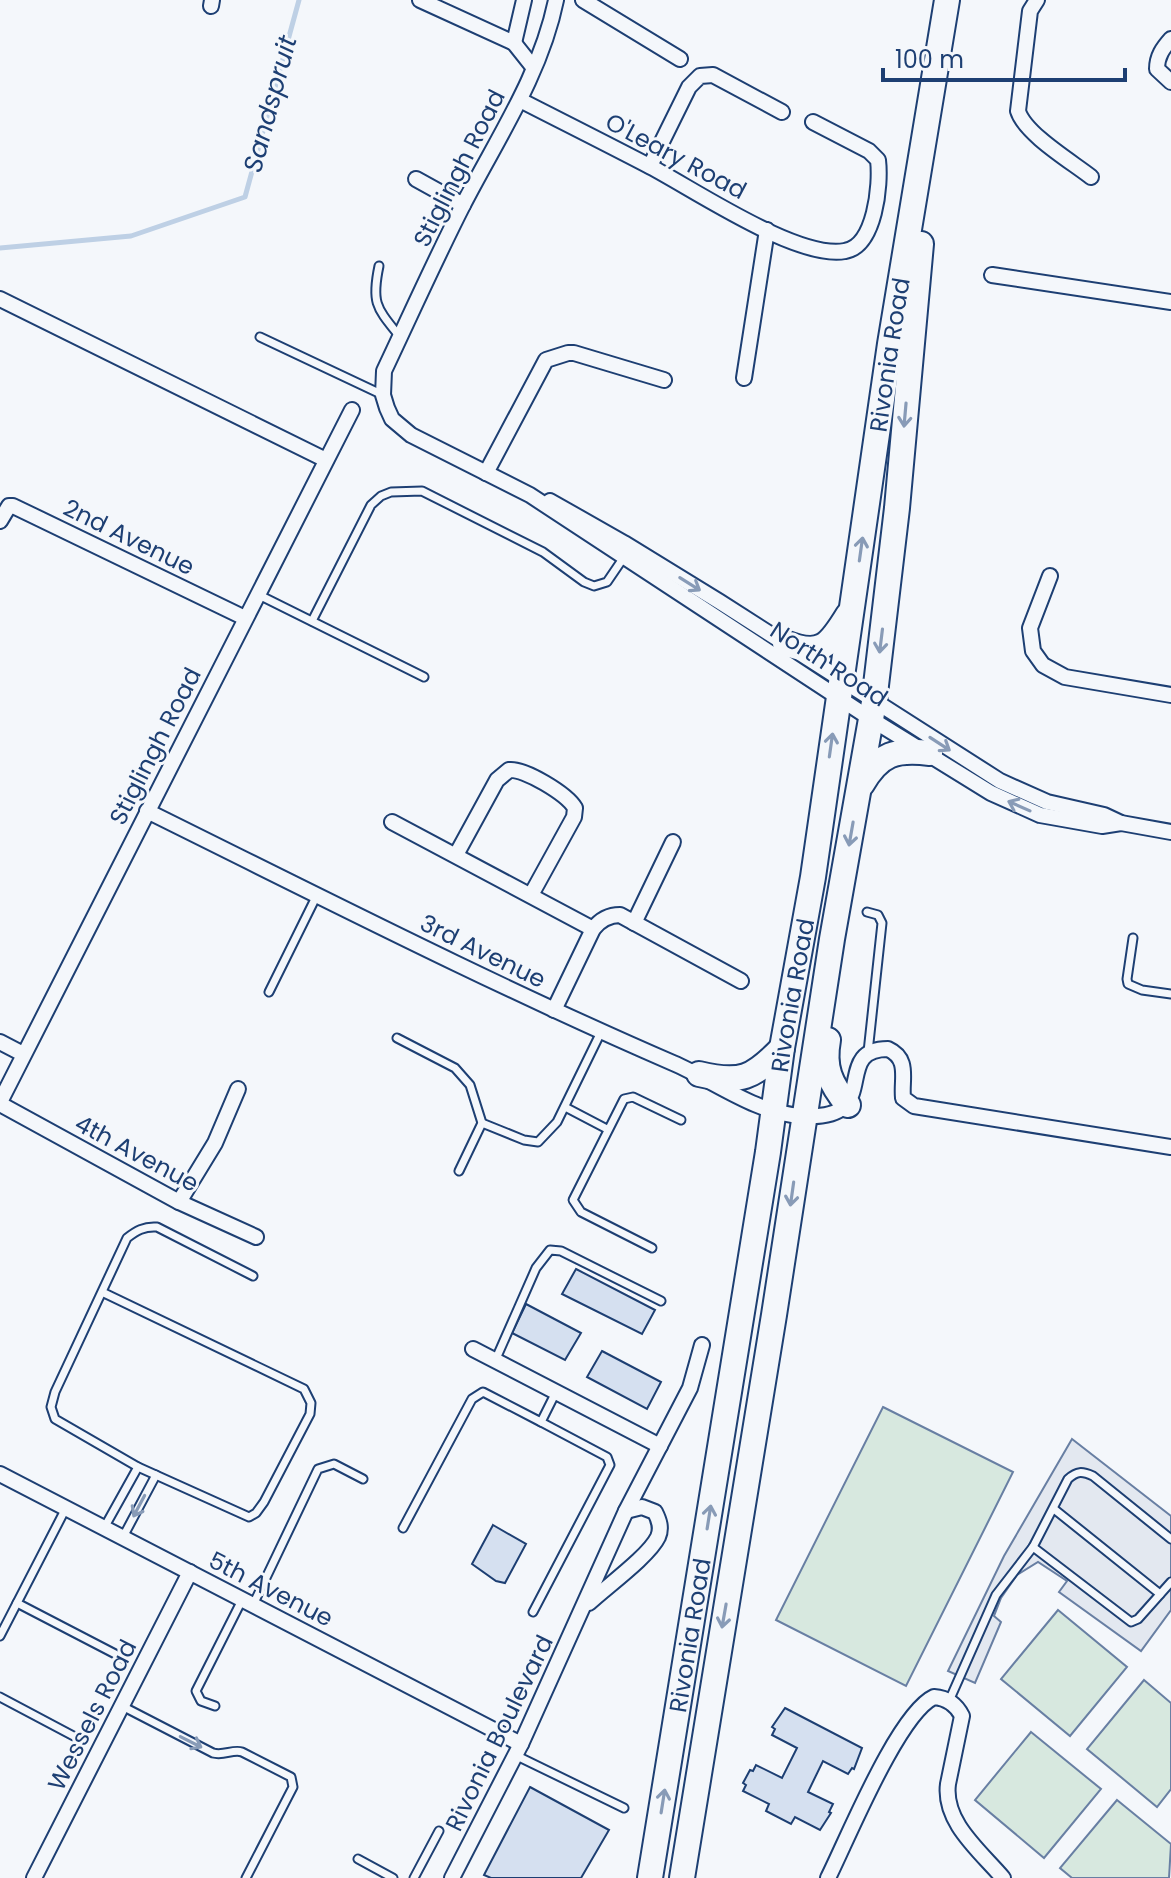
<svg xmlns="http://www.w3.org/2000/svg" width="1171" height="1878" viewBox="0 0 1171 1878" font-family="Poppins,sans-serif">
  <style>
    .green { fill: #d7e8df; stroke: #687fa3; stroke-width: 2 }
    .parking { fill: #e3e8f0; stroke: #687fa3; stroke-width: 2 }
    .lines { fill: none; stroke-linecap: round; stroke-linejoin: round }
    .stream { stroke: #bed0e5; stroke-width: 5 }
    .building { fill: #d5e0f0; stroke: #1d3f73; stroke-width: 2 }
    .service-casing { stroke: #1d3f73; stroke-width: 11 }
    .minor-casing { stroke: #1d3f73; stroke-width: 18 }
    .primary-casing { stroke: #1d3f73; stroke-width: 28 }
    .service { stroke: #f4f7fb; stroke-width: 7 }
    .minor { stroke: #f4f7fb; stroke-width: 14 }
    .primary { stroke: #f4f7fb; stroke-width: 24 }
    .oneway { stroke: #889bb7 }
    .labels { text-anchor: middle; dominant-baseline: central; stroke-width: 6; stroke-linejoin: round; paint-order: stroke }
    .street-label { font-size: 24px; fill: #1d3f73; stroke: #f4f7fb }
    .water-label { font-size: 26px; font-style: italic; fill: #1d3f73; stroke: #f4f7fb }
  </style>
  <rect width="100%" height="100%" fill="#f4f7fb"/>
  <!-- green -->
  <g class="green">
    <path d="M883,1407L1013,1472L906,1686L776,1620Z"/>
    <path d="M1058,1610L1127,1667L1070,1736L1001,1679Z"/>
    <path d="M1144,1680L1171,1703V1789L1157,1807L1087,1749Z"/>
    <path d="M1031,1732L1101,1789L1044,1858L975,1800Z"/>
    <path d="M1117,1800L1171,1844L1169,1878H1072L1060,1868Z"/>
  </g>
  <!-- parking -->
  <path class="parking" d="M1072,1439L1171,1516V1610L1141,1651L1059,1592L1067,1581L1038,1562L1017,1575L1001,1598L994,1616L1001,1622L975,1683L948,1671L1004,1556Z"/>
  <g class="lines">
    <!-- stream -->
    <path class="stream" d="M0,248L131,236L245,197L299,0"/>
  </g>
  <!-- building -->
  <g class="building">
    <path d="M576,1269L655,1310L642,1334L562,1294Z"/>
    <path d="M526,1304L581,1333L565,1360L512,1333Z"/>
    <path d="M602,1351L661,1382L647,1409L587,1377Z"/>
    <path d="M493,1525L526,1544L505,1583L496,1581L472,1564Z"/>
    <path d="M785,1708L862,1748L854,1769L852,1768L848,1774L823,1761L808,1792L833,1804L829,1812L831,1813L820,1830L795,1817L791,1824L766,1811L769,1804L743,1791L746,1785L743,1783L750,1770L753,1771L756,1765L782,1778L797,1748L772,1735L775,1729L772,1727Z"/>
    <path d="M530,1787L609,1830L581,1878H491L484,1875Z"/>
  </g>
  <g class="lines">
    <defs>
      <g id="service">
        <path d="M379,266C371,304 377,308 400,337"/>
        <path d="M260,337L383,395"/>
        <path d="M259,595L424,677"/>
        <path d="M312,621L371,505L381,496L391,492L422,491L543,552L584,582L594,586L607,582L624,557"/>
        <path d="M867,912L878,915L882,923L868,1052"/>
        <path d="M1133,938L1127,979L1128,984L1142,990L1171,994"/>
        <path d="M269,992L317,895"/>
        <path d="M397,1038L455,1068L470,1085L482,1123L524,1140L538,1142L557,1122L601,1032"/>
        <path d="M565,1107L607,1129"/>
        <path d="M459,1171L482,1123"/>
        <path d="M652,1248L581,1212L573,1200L624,1099L633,1097L681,1120"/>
        <path d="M102,1292L304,1389L311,1403L310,1414L264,1502L256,1513L249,1517L138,1467L55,1419L51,1407L55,1392L127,1238C136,1231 144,1226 157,1227L253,1276"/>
        <path d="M495,1361L536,1268L550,1250L561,1251L661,1301"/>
        <path d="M1054,1509L1160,1594"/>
        <path d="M104,1528L138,1467"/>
        <path d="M403,1528L472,1399L483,1392L541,1422L556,1392"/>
        <path d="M123,1537L156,1475"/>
        <path d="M1033,1547L1131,1622L1138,1619L1171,1582"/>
        <path d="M17,1603L123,1658"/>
        <path d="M253,1605L318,1469L334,1464L363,1479"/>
        <path d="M533,1612L610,1465L607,1457L541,1422"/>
        <path d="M0,1636L66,1508"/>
        <path d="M0,1697L81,1740"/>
        <path d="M949,1701L996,1595L1033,1547L1068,1479C1077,1471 1082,1471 1093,1476L1171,1539"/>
        <path d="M122,1706L213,1753C224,1756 233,1749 242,1752L291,1777L293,1787L246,1878"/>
        <path d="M215,1706L201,1701L196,1691L242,1600"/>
        <path d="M515,1755L624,1808"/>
        <path d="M358,1859L393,1878"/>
        <path d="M414,1878L439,1831"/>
      </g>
      <g id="minor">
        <path d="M420,0L514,43L533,67"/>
        <path d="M556,0C541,74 497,139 463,205C435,260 410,316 384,371L383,395L387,408L392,419L411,435L530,495L871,719L991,793L1040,815L1102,826L1121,823"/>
        <path d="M583,0L680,59"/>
        <path d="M1037,0L1030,11L1018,111C1025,134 1072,162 1091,177"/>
        <path d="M211,6L212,0"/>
        <path d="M1171,39C1163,48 1157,56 1157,69L1171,82"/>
        <path d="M514,43L524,0"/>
        <path d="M520,100C563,122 607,144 651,167C695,190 798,260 845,251C875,246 881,185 878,160L869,151L813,122"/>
        <path d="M650,166L689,87L700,76L713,75L782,112"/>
        <path d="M416,179L463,205"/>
        <path d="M992,275L1171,302"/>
        <path d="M0,299L326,460"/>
        <path d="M744,378L767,230"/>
        <path d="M486,473L546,360L568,353H574L664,380"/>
        <path d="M550,501L624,543L720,602L1000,781L1047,802L1104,815L1121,823L1171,832"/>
        <path d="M0,521L9,506H13L245,618"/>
        <path d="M1050,576L1030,628L1033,651L1043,665L1065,677L1171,695"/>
        <path d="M147,811C321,897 495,986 673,1063C715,1081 755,1113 801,1116C886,1122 829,1049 888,1049C910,1059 901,1079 903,1098L914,1106L1171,1147"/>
        <path d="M392,822L593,929"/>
        <path d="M456,855L497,780L509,770C524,768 567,794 575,808L574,817L531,895"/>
        <path d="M634,923L673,842"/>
        <path d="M554,1010L593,929C600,920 608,915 620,915L741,981"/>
        <path d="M0,1042L23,1054"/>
        <path d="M0,1102L352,410"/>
        <path d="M0,1104L179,1202L256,1237"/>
        <path d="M179,1202L215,1143L238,1089"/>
        <path d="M473,1349L660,1446"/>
        <path d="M0,1474L521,1744"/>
        <path d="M589,1603C606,1587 649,1556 658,1537C662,1528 659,1520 655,1512L642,1507L626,1511"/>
        <path d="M34,1878L190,1572"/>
        <path d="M452,1878L521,1744L626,1511L690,1388L702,1345"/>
        <path d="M828,1878C848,1838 898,1714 934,1697C947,1698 956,1704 962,1716L948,1784C943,1822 980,1851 1003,1878"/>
      </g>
      <g id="primary">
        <path d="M785,643C821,657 829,646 848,615"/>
        <path d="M862,784C880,753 896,749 930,753"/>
        <path d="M828,1040C823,1067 830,1084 848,1105"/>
        <path d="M699,1074C741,1084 753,1078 782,1048"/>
        <path id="s1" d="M650,1878L768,1152L782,1048L813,877L890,344L947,0"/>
        <path d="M682,1878L774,1315L832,939L874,702L897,508L921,244"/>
      </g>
    </defs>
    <!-- service casing -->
    <use href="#service" class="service-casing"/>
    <!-- minor casing -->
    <use href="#minor" class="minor-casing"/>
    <!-- primary casing -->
    <use href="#primary" class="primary-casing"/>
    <!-- service -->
    <use href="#service" class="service"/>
    <!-- minor -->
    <use href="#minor" class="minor"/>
    <!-- primary -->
    <use href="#primary" class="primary"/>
  </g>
  <!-- one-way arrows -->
  <defs><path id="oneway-shaft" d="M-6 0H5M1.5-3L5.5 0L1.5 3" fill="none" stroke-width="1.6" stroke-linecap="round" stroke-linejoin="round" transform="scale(2)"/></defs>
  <g class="oneway">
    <use href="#oneway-shaft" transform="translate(905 415) rotate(95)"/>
    <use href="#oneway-shaft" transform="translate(861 549) rotate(-82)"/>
    <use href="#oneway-shaft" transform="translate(690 584) rotate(32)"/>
    <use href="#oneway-shaft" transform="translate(881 641) rotate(97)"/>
    <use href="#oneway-shaft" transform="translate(940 744) rotate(33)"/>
    <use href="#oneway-shaft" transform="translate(831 745) rotate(-82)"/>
    <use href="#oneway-shaft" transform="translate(1019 806) rotate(-156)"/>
    <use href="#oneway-shaft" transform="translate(851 834) rotate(100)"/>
    <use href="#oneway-shaft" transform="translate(792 1194) rotate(98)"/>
    <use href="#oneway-shaft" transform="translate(139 1506) rotate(118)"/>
    <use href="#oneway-shaft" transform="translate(709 1517) rotate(-81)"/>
    <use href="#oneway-shaft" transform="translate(724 1616) rotate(100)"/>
    <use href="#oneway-shaft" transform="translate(191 1742) rotate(27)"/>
    <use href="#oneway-shaft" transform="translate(663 1801) rotate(-81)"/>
  </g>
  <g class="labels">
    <!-- street labels -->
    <g class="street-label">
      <text transform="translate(676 156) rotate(28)">O'Leary Road</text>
      <text transform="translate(459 168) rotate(-63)">Stiglingh Road</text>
      <text stroke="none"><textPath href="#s1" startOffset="1542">Rivonia Road</textPath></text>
      <text transform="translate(129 537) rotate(26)">2nd Avenue</text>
      <text transform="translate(829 664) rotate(33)">North Road</text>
      <text transform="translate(155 746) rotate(-63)">Stiglingh Road</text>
      <text transform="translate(483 951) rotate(26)">3rd Avenue</text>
      <text stroke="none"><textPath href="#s1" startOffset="894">Rivonia Road</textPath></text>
      <text transform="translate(137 1153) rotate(28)">4th Avenue</text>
      <text transform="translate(271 1589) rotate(27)">5th Avenue</text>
      <text stroke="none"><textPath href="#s1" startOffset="246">Rivonia Road</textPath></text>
      <text transform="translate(92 1715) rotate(-63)">Wessels Road</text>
      <text transform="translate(499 1733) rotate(-64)">Rivonia Boulevard</text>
    </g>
    <!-- water labels -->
    <g class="water-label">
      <text transform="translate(270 104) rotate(-75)">Sandspruit</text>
    </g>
  </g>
  <!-- scale -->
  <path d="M883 68v12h242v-12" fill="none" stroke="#1d3f73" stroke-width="4"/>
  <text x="895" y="68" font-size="24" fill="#1d3f73" stroke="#f4f7fb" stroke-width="6" paint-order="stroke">100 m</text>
</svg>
